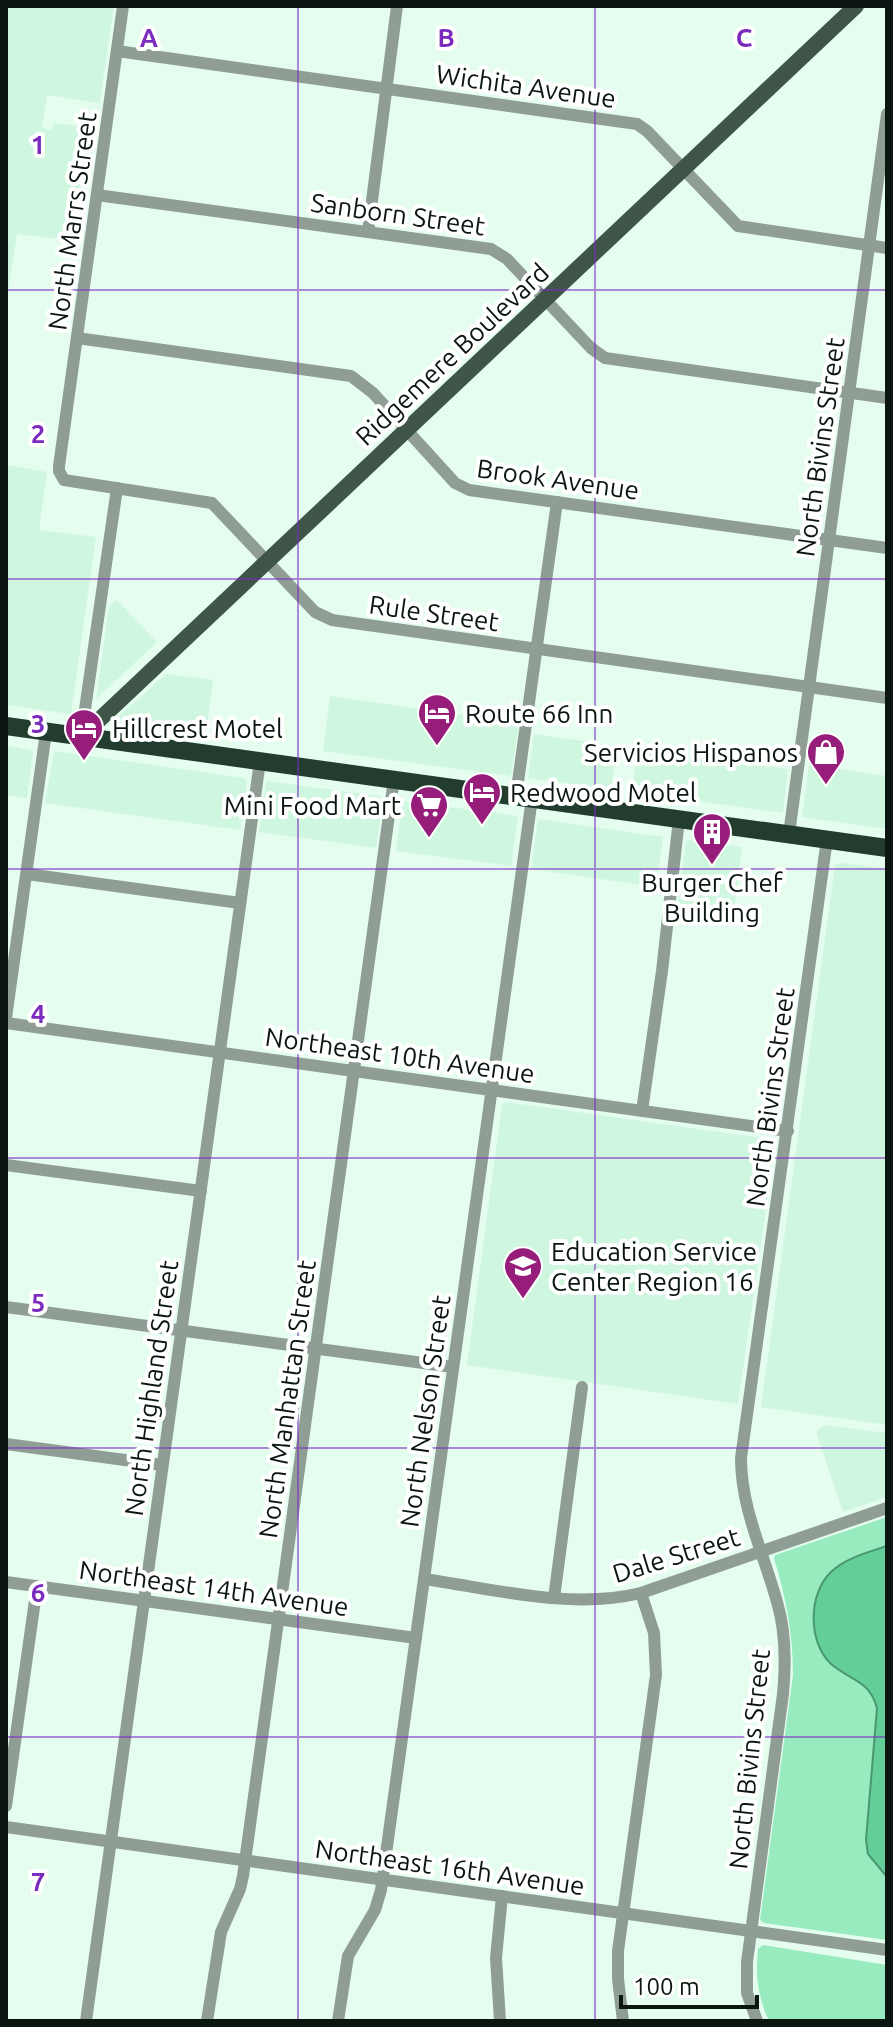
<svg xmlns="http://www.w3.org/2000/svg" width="893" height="2027" viewBox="0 0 893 2027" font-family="Ubuntu,sans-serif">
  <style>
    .built { fill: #cff6df; fill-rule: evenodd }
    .green { fill: #97ebbe }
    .water { fill: #64ce99; stroke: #499770; stroke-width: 2 }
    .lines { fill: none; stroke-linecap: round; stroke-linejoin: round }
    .minor { stroke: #909d95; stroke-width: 12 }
    .major { stroke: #3e5548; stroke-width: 16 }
    .highway { stroke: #223c2e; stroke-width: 18 }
    .grid { fill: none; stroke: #7b2cbf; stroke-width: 2; stroke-opacity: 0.55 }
    .labels { text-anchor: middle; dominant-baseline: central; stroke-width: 8; stroke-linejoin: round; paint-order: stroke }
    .street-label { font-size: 26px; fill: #0b1610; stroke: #fff }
    .poi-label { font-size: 26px; fill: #0b1610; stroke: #fff; text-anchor: start }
    .grid-label { font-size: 26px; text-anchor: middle; font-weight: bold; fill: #7b2cbf; stroke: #fff; stroke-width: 8; stroke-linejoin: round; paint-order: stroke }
  </style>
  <rect width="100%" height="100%" fill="#e5fdef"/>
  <!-- built -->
  <g class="built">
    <path d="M6,6H114L79,241L17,234L6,303ZM47,95L99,103L97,118L88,117L86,127L54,123L52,130L42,128Z"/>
    <path d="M6,465L47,472L39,530L96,537L71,714L6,705Z"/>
    <path d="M116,599L157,642L96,699L109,607Z"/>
    <path d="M166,674L213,680L206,735L112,722Z"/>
    <path d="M330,696L519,723L511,776L323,751Z"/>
    <path d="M534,734L617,746L611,789L528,778Z"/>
    <path d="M6,745L33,751L27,798L6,795Z"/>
    <path d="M638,749L788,769L783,813L632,792Z"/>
    <path d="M54,751L244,778L247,781L240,830L45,803Z"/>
    <path d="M809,765L887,776V829L802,817Z"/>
    <path d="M266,781L379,796L383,799L376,848L259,832Z"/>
    <path d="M403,801L518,816L511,866L396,851Z"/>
    <path d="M538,819L663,837L656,887L531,869Z"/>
    <path d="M689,840L742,847L733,918L677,910L686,841Z"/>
    <path d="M842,863L887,869V1425L761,1407L835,865Z"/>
    <path d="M506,1102L770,1139L775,1145L738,1404L467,1365L502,1105Z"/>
    <path d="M825,1425L887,1433V1497L843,1512L816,1432Z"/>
  </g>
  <!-- green -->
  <g class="green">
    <path d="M887,1517V1940L764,1923L760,1920L793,1675C793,1633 786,1598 774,1558L775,1555Z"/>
    <path d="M763,1945L887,1965V2021H769C758,1997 755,1976 758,1949Z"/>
  </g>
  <!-- water -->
  <path class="water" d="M887,1546V1877L868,1854L866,1840L877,1708C869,1679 850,1681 830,1663C808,1641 808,1594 831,1572C845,1558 869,1552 887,1546Z"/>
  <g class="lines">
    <!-- minor -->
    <g class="minor">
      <path d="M123,6L59,466V471L64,480L212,503L315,612L332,620L887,698"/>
      <path d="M117,51L637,124L647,131L738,226L887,248"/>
      <path d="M97,195L491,249L507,259L591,348L605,358L887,398"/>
      <path d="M368,232L397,6"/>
      <path d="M77,338L351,376L373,393L455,483L469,490L887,548"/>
      <path d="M81,737L117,488"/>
      <path d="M516,796L557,502"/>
      <path d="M789,834L887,114"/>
      <path d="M27,874L240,903"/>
      <path d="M6,1018L46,732"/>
      <path d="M6,1023L788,1131"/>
      <path d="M642,1111L662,971L679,819"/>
      <path d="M6,1165L201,1191"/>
      <path d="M6,1307L453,1367"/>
      <path d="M6,1444L162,1465"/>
      <path d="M424,1579C494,1589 570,1610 641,1593L887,1508"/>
      <path d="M6,1582L416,1638"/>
      <path d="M554,1598L582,1387"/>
      <path d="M6,1806L37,1586"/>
      <path d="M6,1827L887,1950"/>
      <path d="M86,2021L260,761"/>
      <path d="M207,2021L221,1932L240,1889L243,1876L394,779"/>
      <path d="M338,2021L348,1956L375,1910L381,1890L532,798"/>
      <path d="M500,2021L496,1958L502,1896"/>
      <path d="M623,2021L618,1979V1951L656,1675L654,1633L641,1593"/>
      <path d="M757,2021L747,1993V1962L783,1694C786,1663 786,1632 777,1602C764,1554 741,1509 741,1458L827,839"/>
    </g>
    <!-- major -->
    <path class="major" d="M81,737L856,6"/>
    <!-- highway -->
    <path class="highway" d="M6,726L887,848"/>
  </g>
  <!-- grid -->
  <path class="grid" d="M298,6V2021M595,6V2021M6,290H887M6,579H887M6,869H887M6,1158H887M6,1448H887M6,1737H887"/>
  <!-- icons -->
  <defs>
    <symbol id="hotel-pin" viewBox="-11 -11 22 30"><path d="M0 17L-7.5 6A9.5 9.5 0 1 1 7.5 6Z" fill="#961e7a" stroke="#fff"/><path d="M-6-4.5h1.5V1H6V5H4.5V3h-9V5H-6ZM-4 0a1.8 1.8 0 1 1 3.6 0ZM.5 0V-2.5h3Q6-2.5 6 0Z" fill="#fff"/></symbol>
    <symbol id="shop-pin" viewBox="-11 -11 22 30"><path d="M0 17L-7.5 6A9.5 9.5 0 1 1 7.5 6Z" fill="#961e7a" stroke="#fff"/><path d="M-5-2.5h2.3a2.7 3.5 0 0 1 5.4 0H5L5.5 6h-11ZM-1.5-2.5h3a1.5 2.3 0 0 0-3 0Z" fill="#fff"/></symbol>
    <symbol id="supermarket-pin" viewBox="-11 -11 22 30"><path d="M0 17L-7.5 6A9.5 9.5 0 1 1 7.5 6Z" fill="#961e7a" stroke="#fff"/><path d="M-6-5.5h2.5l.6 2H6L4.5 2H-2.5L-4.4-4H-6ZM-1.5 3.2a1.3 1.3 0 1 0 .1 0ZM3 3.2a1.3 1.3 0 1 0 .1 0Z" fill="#fff"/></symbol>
    <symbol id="building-pin" viewBox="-11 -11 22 30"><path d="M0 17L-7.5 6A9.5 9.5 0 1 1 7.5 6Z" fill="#961e7a" stroke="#fff"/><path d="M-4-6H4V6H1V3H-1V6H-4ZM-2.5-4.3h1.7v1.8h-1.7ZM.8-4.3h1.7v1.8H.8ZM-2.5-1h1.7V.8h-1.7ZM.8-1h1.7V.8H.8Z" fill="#fff"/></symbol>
    <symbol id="school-pin" viewBox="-11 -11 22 30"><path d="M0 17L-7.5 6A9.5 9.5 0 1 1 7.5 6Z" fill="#961e7a" stroke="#fff"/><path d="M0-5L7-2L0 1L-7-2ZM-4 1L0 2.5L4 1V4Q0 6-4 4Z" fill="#fff"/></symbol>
  </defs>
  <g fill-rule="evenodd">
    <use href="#hotel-pin" x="415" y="691" width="44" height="60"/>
    <use href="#hotel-pin" x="62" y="706" width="44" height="60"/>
    <use href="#shop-pin" x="804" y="730" width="44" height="60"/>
    <use href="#hotel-pin" x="460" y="770" width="44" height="60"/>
    <use href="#supermarket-pin" x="407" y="783" width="44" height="60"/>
    <use href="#building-pin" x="690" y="810" width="44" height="60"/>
    <use href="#school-pin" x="501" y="1244" width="44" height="60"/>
  </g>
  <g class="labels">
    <!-- street labels -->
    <g class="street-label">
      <text transform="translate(526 86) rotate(8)">Wichita Avenue</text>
      <text transform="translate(398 214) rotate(8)">Sanborn Street</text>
      <text transform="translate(72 221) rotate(-82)">North Marrs Street</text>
      <text transform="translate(452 354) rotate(-43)">Ridgemere Boulevard</text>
      <text transform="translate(820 447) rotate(-82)">North Bivins Street</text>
      <text transform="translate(558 479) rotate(8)">Brook Avenue</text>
      <text transform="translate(434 613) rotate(8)">Rule Street</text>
      <text transform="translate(400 1055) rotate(8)">Northeast 10th Avenue</text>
      <text transform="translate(770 1097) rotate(-82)">North Bivins Street</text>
      <text transform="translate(151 1388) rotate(-82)">North Highland Street</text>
      <text transform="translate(287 1399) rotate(-82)">North Manhattan Street</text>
      <text transform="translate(425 1411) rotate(-82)">North Nelson Street</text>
      <text transform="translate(676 1555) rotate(-17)">Dale Street</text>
      <text transform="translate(214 1588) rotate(8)">Northeast 14th Avenue</text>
      <text transform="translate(749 1759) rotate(-84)">North Bivins Street</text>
      <text transform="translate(450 1867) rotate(8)">Northeast 16th Avenue</text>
    </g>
    <!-- poi labels -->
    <g class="poi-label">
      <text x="465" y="713">Route 66 Inn</text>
      <text x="112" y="728">Hillcrest Motel</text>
      <text x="798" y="752" text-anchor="end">Servicios Hispanos</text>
      <text x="510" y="792">Redwood Motel</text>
      <text x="401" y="805" text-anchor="end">Mini Food Mart</text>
      <text x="712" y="882" text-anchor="middle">Burger Chef<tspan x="712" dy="30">Building</tspan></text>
      <text x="551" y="1251">Education Service<tspan x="551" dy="30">Center Region 16</tspan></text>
    </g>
  </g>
  <g class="grid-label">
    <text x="149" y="47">A</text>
    <text x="446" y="47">B</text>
    <text x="744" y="47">C</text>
    <text x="38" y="154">1</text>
    <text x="38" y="443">2</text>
    <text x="38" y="733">3</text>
    <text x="38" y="1023">4</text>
    <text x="38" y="1312">5</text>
    <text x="38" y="1602">6</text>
    <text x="38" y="1891">7</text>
  </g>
  <!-- border -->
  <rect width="893" height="2027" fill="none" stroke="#0b1610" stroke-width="16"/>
  <!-- scale -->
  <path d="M621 1995v12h136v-12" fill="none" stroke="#0b1610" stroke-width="4"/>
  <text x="633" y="1995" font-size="24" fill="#0b1610" stroke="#ffffff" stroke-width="6" paint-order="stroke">100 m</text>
</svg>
